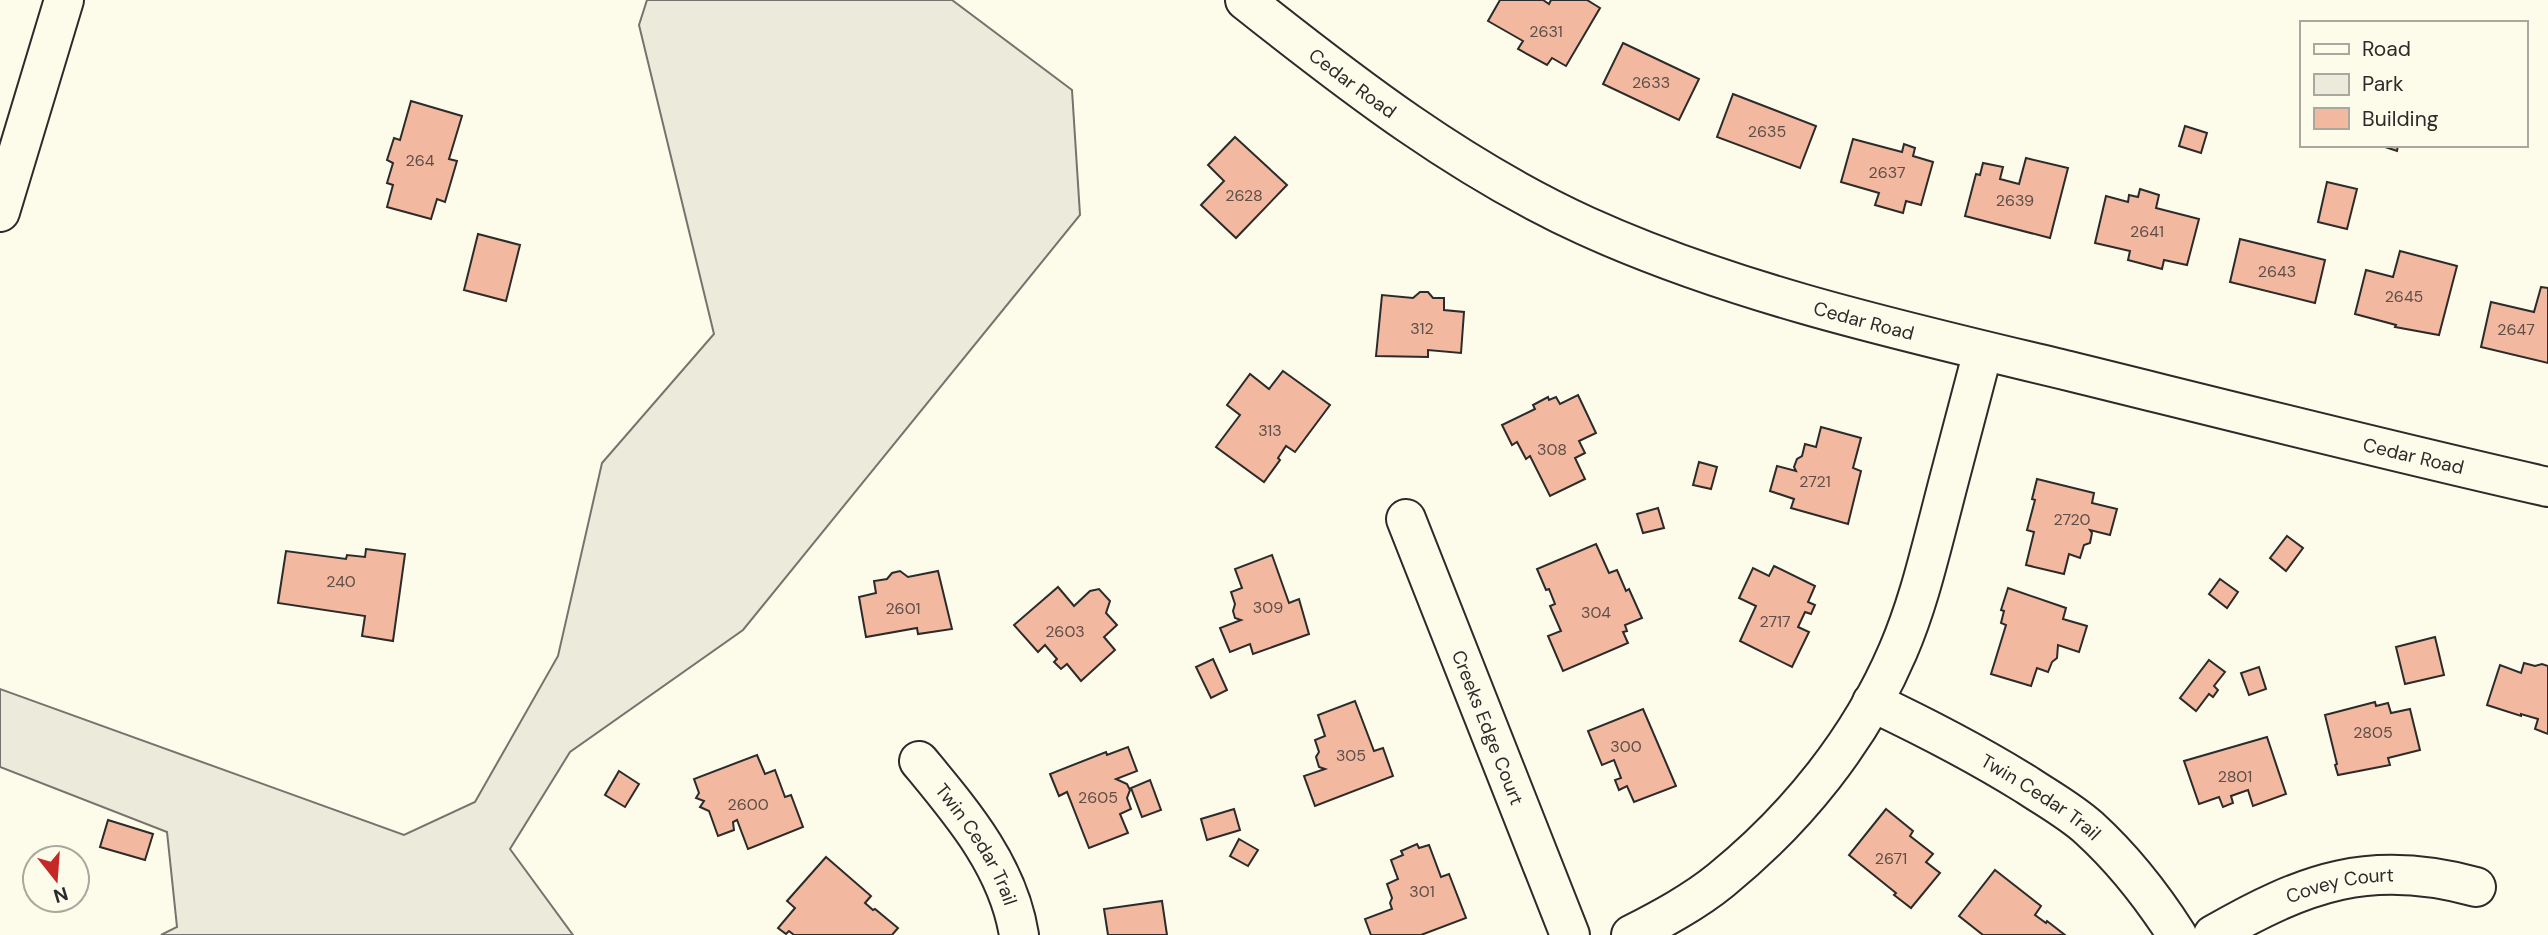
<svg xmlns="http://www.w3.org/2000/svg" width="2548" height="935" viewBox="0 0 2548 935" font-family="'DM Sans',sans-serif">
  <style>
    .green { fill: #ecebdb; stroke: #74746e; stroke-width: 2 }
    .building { fill: #f2b8a0; stroke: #2b2b2b; stroke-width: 2 }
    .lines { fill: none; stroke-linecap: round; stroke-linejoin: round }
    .minor-casing { stroke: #2b2b2b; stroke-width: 42 }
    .minor { stroke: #fdfbea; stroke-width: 38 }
    .labels { text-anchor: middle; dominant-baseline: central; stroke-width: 5; stroke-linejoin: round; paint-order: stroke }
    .number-label { font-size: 16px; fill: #5d4e48 }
    .street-label { font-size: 19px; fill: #2b2b2b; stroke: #fdfbea }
  </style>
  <rect width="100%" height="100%" fill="#fdfbea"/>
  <!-- green -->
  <path class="green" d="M647,0H952L1072,90L1080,215L743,630L570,752L510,849L573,935H161L177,927L167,832L0,767V689L404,835L475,802L558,656L602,463L714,334L639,25Z"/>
  <!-- building -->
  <g class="building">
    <path d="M1500,0H1543L1549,4L1551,0H1587L1600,8L1566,66L1552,58L1547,65L1518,49L1523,41L1488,21Z"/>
    <path d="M1623,43L1699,79L1679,120L1603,84Z"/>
    <path d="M1733,94L1816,126L1800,168L1717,137Z"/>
    <path d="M411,101L462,116L449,159L457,161L445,202L437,199L431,219L387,207L393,185L387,183L393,163L387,160L394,138L400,140Z"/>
    <path d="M2185,126L2207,133L2201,153L2179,146Z"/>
    <path d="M1235,137L1287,185L1236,238L1201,205L1224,181L1208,165Z"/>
    <path d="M1853,139L1902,152L1904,144L1915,148L1913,156L1933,162L1921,205L1906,201L1903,213L1875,205L1879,193L1841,182Z"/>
    <path d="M2379,145H2398L2397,151Z"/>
    <path d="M2026,158L2068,168L2050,238L1965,216L1976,174L1980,175L1983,163L2003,167L2000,179L2019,184Z"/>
    <path d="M2327,182L2357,189L2347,229L2318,222Z"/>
    <path d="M2140,189L2159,195L2156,208L2199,219L2187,265L2164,260L2162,269L2128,260L2130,251L2095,243L2106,196L2128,202L2129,195L2138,197Z"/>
    <path d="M478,234L520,245L506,301L464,290Z"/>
    <path d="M2240,239L2325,260L2315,303L2230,282Z"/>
    <path d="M2400,251L2457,266L2439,335L2395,327L2396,325L2355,314L2366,270L2393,277Z"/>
    <path d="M2541,287L2548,288V363L2481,347L2491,302L2534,312Z"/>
    <path d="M1420,292H1428L1433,298H1444V310L1464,312L1461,353L1428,350V357L1376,356L1382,295L1413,298Z"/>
    <path d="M1283,371L1330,405L1295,452L1286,446L1278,458L1280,460L1264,482L1216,447L1240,415L1227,405L1250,374L1269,389Z"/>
    <path d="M1578,395L1596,433L1579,441L1585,453L1575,458L1585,479L1550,496L1530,456L1526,459L1517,442L1512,445L1502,425L1535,409L1533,405L1548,397L1549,400L1556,397L1560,404Z"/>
    <path d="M1821,427L1861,438L1853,468L1861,471L1848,524L1791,508L1794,499L1770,491L1777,466L1796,471L1794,467L1797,459L1802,456L1805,444L1816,447Z"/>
    <path d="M1699,462L1717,467L1711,489L1693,485Z"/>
    <path d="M2037,479L2094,493L2092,503L2117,509L2110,535L2090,530L2092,533L2090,543L2084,545L2080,558L2069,554L2064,574L2026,565L2034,532L2027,530L2035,500L2032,499Z"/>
    <path d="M1658,508L1664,528L1643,533L1637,514Z"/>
    <path d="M2287,536L2303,548L2286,571L2270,558Z"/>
    <path d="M1596,544L1609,573L1617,570L1626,591L1629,589L1642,618L1625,625L1627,631L1623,632L1628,643L1563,671L1548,636L1561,631L1550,606L1555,604L1549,589L1546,590L1537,569Z"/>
    <path d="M366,549L405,554L393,641L362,636L365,616L278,603L286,551L346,559L347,555L365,557Z"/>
    <path d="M1272,555L1289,603L1299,599L1309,634L1253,654L1250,644L1230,652L1220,628L1241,620L1235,618L1233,611L1235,604L1231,592L1242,588L1235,569Z"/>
    <path d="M1774,566L1815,586L1808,602L1815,605L1811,614L1805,612L1798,627L1809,632L1792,667L1740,641L1756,606L1739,598L1753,568L1769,576Z"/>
    <path d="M900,571L908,577L938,571L952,629L918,634L917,628L866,637L859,597L876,593L874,581L887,579L892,573Z"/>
    <path d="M2220,579L2238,592L2227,608L2209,594Z"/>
    <path d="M1058,587L1074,606L1090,591L1099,589L1110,601L1106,613L1117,625L1104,637L1115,650L1081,681L1067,664L1061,669L1054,662L1057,659L1045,645L1038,652L1014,625Z"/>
    <path d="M2008,588L2066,608L2063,619L2087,626L2079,652L2058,645L2057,658L2052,662L2048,672L2037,668L2031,686L1991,674L2006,625L2001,623L2004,611L2001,610Z"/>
    <path d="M2435,637L2444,675L2405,684L2396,647Z"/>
    <path d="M1213,659L1227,690L1211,698L1196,667Z"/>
    <path d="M2209,660L2225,672L2214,686L2218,690L2213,697L2209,694L2196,711L2180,698Z"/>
    <path d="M2524,663L2535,666L2542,664L2548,666V734L2535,729L2538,719L2521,714V716L2487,705L2500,665L2521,673Z"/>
    <path d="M2259,667L2266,689L2249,695L2241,673Z"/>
    <path d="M1355,701L1374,751L1383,748L1393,776L1315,806L1304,776L1325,769L1319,767L1316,757L1319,752L1315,740L1325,736L1318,715Z"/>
    <path d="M2375,702L2376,706L2388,703L2391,713L2410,709L2420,750L2388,758L2390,765L2338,775L2335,765L2337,764L2325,715Z"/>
    <path d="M1643,709L1676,786L1634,802L1627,786L1619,790L1615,780L1621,778L1614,760L1602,765L1588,731Z"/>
    <path d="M2267,737L2286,794L2253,806L2248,790L2231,796L2233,803L2223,807L2219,797L2199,804L2184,761Z"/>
    <path d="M1128,747L1137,771L1116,779L1127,784L1130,790L1127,798L1131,809L1120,814L1128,833L1089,848L1067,792L1059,796L1050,774L1106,752L1107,755Z"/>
    <path d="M757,755L765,774L775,770L785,797L791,795L803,827L748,849L737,820L733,822L734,830L718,836L709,811L700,807L704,801L696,798L699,793L694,779Z"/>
    <path d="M619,771L639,784L625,807L605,795Z"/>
    <path d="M1150,780L1161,810L1142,817L1131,788Z"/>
    <path d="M1234,809L1240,830L1207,840L1201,819Z"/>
    <path d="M1886,809L1913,831L1910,836L1933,854L1926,862L1940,873L1911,908L1894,895L1896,893L1849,855Z"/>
    <path d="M108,820L153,834L145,860L100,847Z"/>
    <path d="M1239,839L1258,850L1248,866L1230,856Z"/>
    <path d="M1417,844L1419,848L1429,845L1441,877L1449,874L1466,918L1421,935H1371L1365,919L1392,909L1390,903L1392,898L1387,884L1398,879L1391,860L1403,855L1401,851Z"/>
    <path d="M826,857L871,896L865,903L873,910L875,909L898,928L892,935H794L789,931L786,934L778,928L795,908L787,901Z"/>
    <path d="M1995,870L2041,906L2035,915L2046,923L2047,921L2065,935H1983L1959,916Z"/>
    <path d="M1162,901L1167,935H1108L1104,909Z"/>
  </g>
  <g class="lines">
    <defs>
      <g id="minor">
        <path id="s1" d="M1245,0C1352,85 1461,169 1586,226C1738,295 1911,333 2073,372C2231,411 2389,451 2548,487"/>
        <path d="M0,212L64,0"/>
        <path id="s2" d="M1406,519L1570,935"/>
        <path id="s3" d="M1872,702C1925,727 1977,754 2027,785C2048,799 2070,811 2089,828C2123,859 2152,896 2177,935"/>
        <path id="s4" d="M919,761C962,813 1008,866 1019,935"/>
        <path d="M1631,935C1662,919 1694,902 1721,880C1796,819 1860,740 1898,651C1917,607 1928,561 1940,515C1954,460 1969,405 1983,351"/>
        <path id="s5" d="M2213,935C2305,882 2371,858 2476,887"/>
      </g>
    </defs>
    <!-- minor casing -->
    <use href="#minor" class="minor-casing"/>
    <!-- minor -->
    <use href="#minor" class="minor"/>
  </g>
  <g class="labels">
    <!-- number labels -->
    <g class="number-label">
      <text x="1546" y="31">2631</text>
      <text x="1651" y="82">2633</text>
      <text x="1767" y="131">2635</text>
      <text x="420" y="160">264</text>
      <text x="1887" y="172">2637</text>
      <text x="1244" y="195">2628</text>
      <text x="2015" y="200">2639</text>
      <text x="2147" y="231">2641</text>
      <text x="2277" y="271">2643</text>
      <text x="2404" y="296">2645</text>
      <text x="1422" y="328">312</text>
      <text x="2516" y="329">2647</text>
      <text x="1270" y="430">313</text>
      <text x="1552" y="449">308</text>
      <text x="1815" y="481">2721</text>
      <text x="2072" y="519">2720</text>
      <text x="341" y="581">240</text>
      <text x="1268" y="607">309</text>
      <text x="903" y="608">2601</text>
      <text x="1596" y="612">304</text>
      <text x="1775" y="621">2717</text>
      <text x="1065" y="631">2603</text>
      <text x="2373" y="732">2805</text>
      <text x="1626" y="746">300</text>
      <text x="1351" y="755">305</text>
      <text x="2235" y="776">2801</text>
      <text x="1098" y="797">2605</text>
      <text x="748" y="804">2600</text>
      <text x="1891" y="858">2671</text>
      <text x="1422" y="891">301</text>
    </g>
    <!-- street labels -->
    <g class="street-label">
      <text stroke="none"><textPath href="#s1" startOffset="136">Cedar Road</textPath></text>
      <text stroke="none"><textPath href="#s1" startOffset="704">Cedar Road</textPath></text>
      <text stroke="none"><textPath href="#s1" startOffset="1270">Cedar Road</textPath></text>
      <text stroke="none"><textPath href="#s2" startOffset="224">Creeks Edge Court</textPath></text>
      <text stroke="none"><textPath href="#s3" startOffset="194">Twin Cedar Trail</textPath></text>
      <text stroke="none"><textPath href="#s4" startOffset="102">Twin Cedar Trail</textPath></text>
      <text stroke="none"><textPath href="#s5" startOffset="138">Covey Court</textPath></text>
    </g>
  </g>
  <!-- legend -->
  <rect x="2300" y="21" width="228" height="126" fill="#fdfbea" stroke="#a9a89e" stroke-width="2"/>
  <rect x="2314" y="44" width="35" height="10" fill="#fdfbea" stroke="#a9a89e" stroke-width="2"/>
  <text x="2362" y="56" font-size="21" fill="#2b2b2b">Road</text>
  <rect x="2314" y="74" width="35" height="21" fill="#ecebdb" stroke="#a9a89e" stroke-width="2"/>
  <text x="2362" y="91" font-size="21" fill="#2b2b2b">Park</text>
  <rect x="2314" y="108" width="35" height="21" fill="#f2b8a0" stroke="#a9a89e" stroke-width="2"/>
  <text x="2362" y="126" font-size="21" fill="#2b2b2b">Building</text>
  <!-- north arrow -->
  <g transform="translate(56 879) rotate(163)"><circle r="33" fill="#fdfbea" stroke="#a9a89e" stroke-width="2"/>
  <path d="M0-5L12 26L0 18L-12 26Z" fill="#c62828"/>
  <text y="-10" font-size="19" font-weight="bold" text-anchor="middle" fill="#2b2b2b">N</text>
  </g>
</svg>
